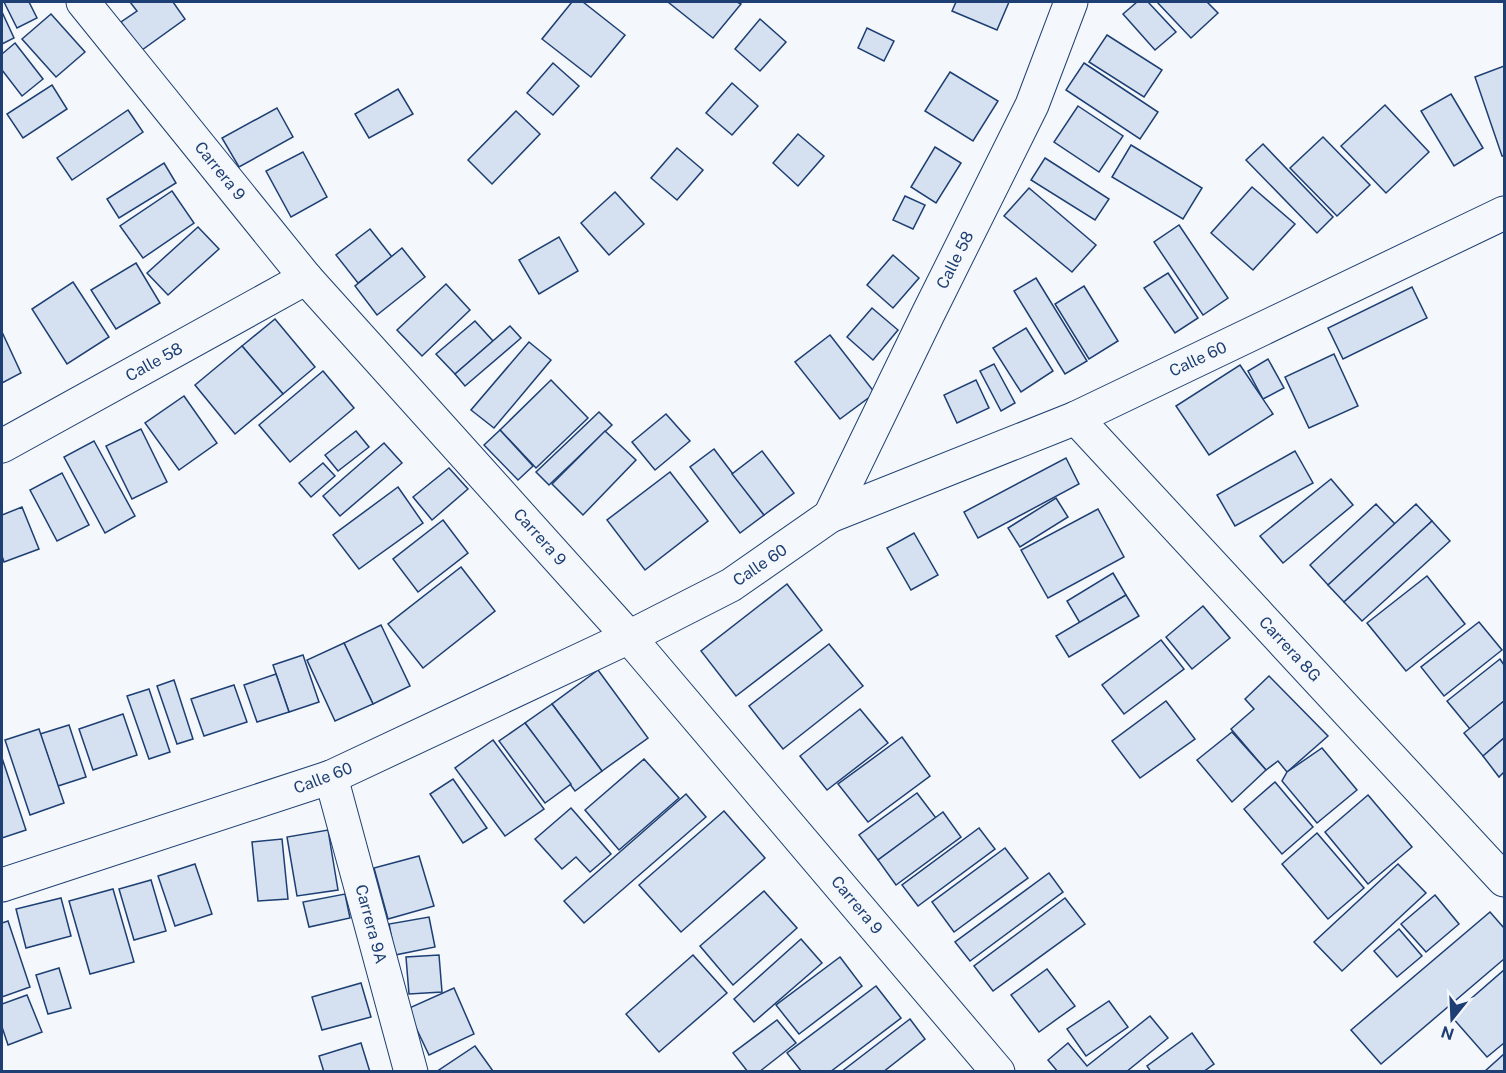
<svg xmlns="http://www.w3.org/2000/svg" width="1506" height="1073" viewBox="0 0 1506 1073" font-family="'Public Sans',sans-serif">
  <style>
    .building { fill: #d5e0f0; stroke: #1d3f73; stroke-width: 1.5 }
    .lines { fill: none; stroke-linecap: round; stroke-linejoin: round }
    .street-casing { stroke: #1d3f73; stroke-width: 35 }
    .street { stroke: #f4f7fb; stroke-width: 33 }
    .labels { text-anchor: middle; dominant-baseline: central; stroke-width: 4.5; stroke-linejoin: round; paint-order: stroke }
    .street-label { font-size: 16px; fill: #1d3f73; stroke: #f4f7fb }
  </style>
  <rect width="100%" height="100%" fill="#f4f7fb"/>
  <!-- building -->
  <g class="building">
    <path d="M4,2H29L37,18L17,28Z"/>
    <path d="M130,2H173L185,19L142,50L121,22L137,11Z"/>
    <path d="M572,2H583L625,35L591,77L542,39Z"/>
    <path d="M668,2H737L741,4L713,38Z"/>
    <path d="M956,2H1009L997,30L952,11Z"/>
    <path d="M1137,2H1148L1176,32L1155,50L1123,14Z"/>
    <path d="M1157,2H1207L1218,13L1191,38Z"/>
    <path d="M2,12L14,38L2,44Z"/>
    <path d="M51,14L85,52L56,77L22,39Z"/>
    <path d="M760,19L786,42L760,71L735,49Z"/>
    <path d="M867,28L894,41L884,61L858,48Z"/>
    <path d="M1107,35L1162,70L1144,97L1089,62Z"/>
    <path d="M15,43L43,79L22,96L2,70V54Z"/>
    <path d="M553,63L579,86L553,115L527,93Z"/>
    <path d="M1084,63L1158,112L1140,139L1066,90Z"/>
    <path d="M1504,66V156H1502L1475,77Z"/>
    <path d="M950,72L998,101L973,141L925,111Z"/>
    <path d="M732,83L758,106L732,135L706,113Z"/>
    <path d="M52,85L67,109L23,138L7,114Z"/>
    <path d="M398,89L413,114L369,138L355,114Z"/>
    <path d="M1451,94L1483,148L1454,166L1421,111Z"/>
    <path d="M1385,105L1429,152L1386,193L1341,146Z"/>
    <path d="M1078,106L1123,136L1099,172L1054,142Z"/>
    <path d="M277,108L293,137L239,167L222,138Z"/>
    <path d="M128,110L143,132L72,180L57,158Z"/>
    <path d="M516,111L540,134L492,184L468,160Z"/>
    <path d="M798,134L824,156L798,186L773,163Z"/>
    <path d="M1323,137L1370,185L1337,216L1290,168Z"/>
    <path d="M1263,144L1333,217L1317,233L1246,160Z"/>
    <path d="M1131,145L1202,188L1183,219L1112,177Z"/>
    <path d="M935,147L961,163L936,203L911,187Z"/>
    <path d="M677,148L703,170L677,200L651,178Z"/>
    <path d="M303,152L327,197L291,217L266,171Z"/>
    <path d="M1045,158L1109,199L1095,220L1031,180Z"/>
    <path d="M164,163L176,183L119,218L107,199Z"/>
    <path d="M1252,187L1295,224L1253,270L1211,233Z"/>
    <path d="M1029,188L1096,245L1072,272L1004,216Z"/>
    <path d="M172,191L194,223L143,258L120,226Z"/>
    <path d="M615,192L644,224L609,255L581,223Z"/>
    <path d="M905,196L925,205L913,229L893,220Z"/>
    <path d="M1179,225L1228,298L1203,315L1154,242Z"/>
    <path d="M198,227L219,249L168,295L147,273Z"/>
    <path d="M370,229L392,257L358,283L336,255Z"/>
    <path d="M559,237L578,271L539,294L519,260Z"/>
    <path d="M402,248L425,277L377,315L355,286Z"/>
    <path d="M893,255L919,278L893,308L867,285Z"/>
    <path d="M136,263L160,303L116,329L91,290Z"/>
    <path d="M1168,273L1198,318L1175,333L1144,288Z"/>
    <path d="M1036,278L1087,361L1065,374L1014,291Z"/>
    <path d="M73,282L109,337L67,364L32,309Z"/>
    <path d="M446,284L470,310L422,356L397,330Z"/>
    <path d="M1084,286L1118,341L1089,359L1055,304Z"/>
    <path d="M1412,287L1427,318L1343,359L1328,328Z"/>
    <path d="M872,308L898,330L873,360L847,337Z"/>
    <path d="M275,319L315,367L283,394L242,346Z"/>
    <path d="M475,321L493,341L455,374L436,354Z"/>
    <path d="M510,326L521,338L465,386L455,374Z"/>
    <path d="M1026,328L1053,371L1021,392L993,348Z"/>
    <path d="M2,332L21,373L2,383Z"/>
    <path d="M830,335L875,393L840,419L795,362Z"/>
    <path d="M529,342L551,360L494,428L471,410Z"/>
    <path d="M242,346L283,394L235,434L195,385Z"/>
    <path d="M1334,354L1358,406L1309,428L1285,377Z"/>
    <path d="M1268,359L1284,388L1263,399L1248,371Z"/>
    <path d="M994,364L1015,403L1001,411L980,371Z"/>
    <path d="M1240,365L1273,414L1209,455L1176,406Z"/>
    <path d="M323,371L354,408L290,462L259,425Z"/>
    <path d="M551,380L588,418L536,468L500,430Z"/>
    <path d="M976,380L989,408L957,423L944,395Z"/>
    <path d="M184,396L217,443L179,470L145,423Z"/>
    <path d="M599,412L612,425L549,485L536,472Z"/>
    <path d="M666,414L690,441L655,470L632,442Z"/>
    <path d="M141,429L167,482L132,499L106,446Z"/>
    <path d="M500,430L533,466L518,480L484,445Z"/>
    <path d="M356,431L369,447L338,471L325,455Z"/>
    <path d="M605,431L636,460L583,515L552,484Z"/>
    <path d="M94,441L135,516L105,533L64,457Z"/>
    <path d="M384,443L402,463L340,516L323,496Z"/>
    <path d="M714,449L764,515L740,533L690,467Z"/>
    <path d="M762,451L794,493L764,515L732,474Z"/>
    <path d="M1295,451L1313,483L1235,526L1217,495Z"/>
    <path d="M1066,458L1079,484L978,538L964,512Z"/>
    <path d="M323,463L335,476L311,497L299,483Z"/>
    <path d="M449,468L468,489L432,520L413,497Z"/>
    <path d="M670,472L708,521L645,570L607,520Z"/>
    <path d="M62,473L89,525L57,541L30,490Z"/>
    <path d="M1331,479L1353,505L1283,563L1260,536Z"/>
    <path d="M398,487L423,523L359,569L333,535Z"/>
    <path d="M1056,498L1068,517L1020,547L1008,528Z"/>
    <path d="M1376,504L1395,524L1328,585L1310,565Z"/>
    <path d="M1416,504L1432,521L1344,602L1328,585Z"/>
    <path d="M22,507L39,549L4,562L2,556V515Z"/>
    <path d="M1098,509L1124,557L1048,598L1021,550Z"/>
    <path d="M443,520L468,553L418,592L393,559Z"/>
    <path d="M1432,521L1450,541L1362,621L1344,602Z"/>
    <path d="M914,533L938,575L911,590L887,548Z"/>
    <path d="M461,567L495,611L423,668L388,624Z"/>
    <path d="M1113,573L1126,595L1080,623L1067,601Z"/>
    <path d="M1427,576L1465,624L1406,671L1367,623Z"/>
    <path d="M787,584L822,630L736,696L701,651Z"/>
    <path d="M1126,595L1139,616L1069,657L1056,636Z"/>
    <path d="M1203,606L1230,638L1192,669L1166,637Z"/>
    <path d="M1479,622L1502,650L1444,696L1421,667Z"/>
    <path d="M381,625L410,686L373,704L344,643Z"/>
    <path d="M1161,640L1184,669L1124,714L1102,685Z"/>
    <path d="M344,643L373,704L335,721L307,660Z"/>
    <path d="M829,644L863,686L783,749L749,706Z"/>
    <path d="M303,655L319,702L289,712L273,665Z"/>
    <path d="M1500,659L1504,665V701L1470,729L1447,701Z"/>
    <path d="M598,670L648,738L602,771L552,704Z"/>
    <path d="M276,674L289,712L257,722L244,685Z"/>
    <path d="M1269,676L1328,736L1287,772L1278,761L1266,770L1231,729L1254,709L1245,699Z"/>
    <path d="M174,680L193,739L177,744L157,686Z"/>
    <path d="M234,685L247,722L204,736L191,699Z"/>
    <path d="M149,689L170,752L149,759L127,696Z"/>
    <path d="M1166,701L1195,739L1140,778L1112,741Z"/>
    <path d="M1504,701V738L1483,756L1464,733Z"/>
    <path d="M552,704L602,771L575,791L525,723Z"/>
    <path d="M860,709L888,743L827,790L800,756Z"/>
    <path d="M123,714L137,755L93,770L79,729Z"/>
    <path d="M525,723L571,784L545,803L499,741Z"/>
    <path d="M69,725L86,777L58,786L40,734Z"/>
    <path d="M39,729L64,803L30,815L5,740Z"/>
    <path d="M1232,732L1266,770L1232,802L1197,760Z"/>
    <path d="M902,737L930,776L868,822L838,784Z"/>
    <path d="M1504,738V772L1499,777L1483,756Z"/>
    <path d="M493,740L544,809L505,836L455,768Z"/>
    <path d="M1322,748L1357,790L1317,823L1282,781L1287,772Z"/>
    <path d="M2,758L26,830L2,838Z"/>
    <path d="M644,759L679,798L619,850L585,810Z"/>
    <path d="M453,779L487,828L463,843L430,794Z"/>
    <path d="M1275,782L1313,827L1282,854L1244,809Z"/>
    <path d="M917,793L936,818L878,860L859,835Z"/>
    <path d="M686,794L706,817L584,923L564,901Z"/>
    <path d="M1368,795L1412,847L1368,884L1325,832Z"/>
    <path d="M571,808L611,854L590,872L576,857L562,869L535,839Z"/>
    <path d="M724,811L765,858L681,932L639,885Z"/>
    <path d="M943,812L961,837L896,885L878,860Z"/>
    <path d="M979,828L995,849L918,906L902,885Z"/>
    <path d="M328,830L338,890L297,896L287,837Z"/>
    <path d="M1317,833L1364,888L1328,919L1282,864Z"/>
    <path d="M282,839L288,899L258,901L252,842Z"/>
    <path d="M1005,848L1028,878L954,932L932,902Z"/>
    <path d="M419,856L434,906L388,919L374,868Z"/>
    <path d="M195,864L212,914L175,926L158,876Z"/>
    <path d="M1398,864L1426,893L1342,971L1314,942Z"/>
    <path d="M1049,873L1063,892L970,961L955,942Z"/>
    <path d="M151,880L166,931L134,940L119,889Z"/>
    <path d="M113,889L134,962L90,974L69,901Z"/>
    <path d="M764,891L797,928L733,985L700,946Z"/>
    <path d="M345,894L350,918L309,927L303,902Z"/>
    <path d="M1435,895L1459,924L1426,952L1401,924Z"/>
    <path d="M61,898L71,936L26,948L16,909Z"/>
    <path d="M1065,898L1085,924L993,991L974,966Z"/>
    <path d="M1490,912L1504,928V959L1381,1064L1351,1030Z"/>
    <path d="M429,917L435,947L395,955L389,924Z"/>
    <path d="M8,921L30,987L2,997V923Z"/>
    <path d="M1399,929L1422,956L1397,977L1374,951Z"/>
    <path d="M801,939L822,963L754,1022L734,999Z"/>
    <path d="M439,955L442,992L409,994L406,957Z"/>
    <path d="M693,955L727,993L659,1052L626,1014Z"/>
    <path d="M840,957L862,986L799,1034L776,1005Z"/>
    <path d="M59,968L71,1008L48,1014L36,975Z"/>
    <path d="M1047,969L1075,1006L1039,1032L1011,995Z"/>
    <path d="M1504,970V1043L1487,1057L1451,1016Z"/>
    <path d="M361,983L371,1017L322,1030L312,997Z"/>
    <path d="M876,986L901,1018L830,1072H802L787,1053Z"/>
    <path d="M454,988L474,1034L429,1055L407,1009Z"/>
    <path d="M27,995L42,1032L8,1045L2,1027V1004Z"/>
    <path d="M1109,1001L1128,1027L1086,1056L1067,1029Z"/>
    <path d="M1150,1016L1168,1038L1126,1072H1058L1048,1060L1068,1043L1087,1066Z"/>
    <path d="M910,1019L925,1039L883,1072H841Z"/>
    <path d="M777,1020L796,1043L759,1072H748L733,1053Z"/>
    <path d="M1192,1033L1214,1064L1203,1072H1151L1147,1066Z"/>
    <path d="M361,1043L370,1072H324L319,1056Z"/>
    <path d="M475,1046L493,1071L436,1072Z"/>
    <path d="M1504,1054V1072H1484Z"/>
  </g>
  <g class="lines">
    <defs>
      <g id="street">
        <path d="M83,2L306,278L629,637L998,1072"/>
        <path d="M1076,418L1504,880"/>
        <path d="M2,446L306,278"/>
        <path d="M830,516L928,314L1032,105L1071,2"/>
        <path d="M331,777L411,1072"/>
        <path d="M2,885L331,777L629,637L731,585L830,516L1076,418L1504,213"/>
      </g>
    </defs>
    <!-- street casing -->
    <use href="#street" class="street-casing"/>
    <!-- street -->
    <use href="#street" class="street"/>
  </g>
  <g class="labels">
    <!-- street labels -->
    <g class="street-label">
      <text transform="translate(220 171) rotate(51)">Carrera 9</text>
      <text transform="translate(955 260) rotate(-63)">Calle 58</text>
      <text transform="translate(1198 359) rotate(-25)">Calle 60</text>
      <text transform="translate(154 362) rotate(-29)">Calle 58</text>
      <text transform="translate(540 537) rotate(48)">Carrera 9</text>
      <text transform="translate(760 565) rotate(-34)">Calle 60</text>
      <text transform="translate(1290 649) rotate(47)">Carrera 8G</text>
      <text transform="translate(323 778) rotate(-21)">Calle 60</text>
      <text transform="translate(857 905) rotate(50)">Carrera 9</text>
      <text transform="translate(371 924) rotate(75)">Carrera 9A</text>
    </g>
  </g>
  <!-- border -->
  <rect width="1506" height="1073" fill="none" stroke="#1d3f73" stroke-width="6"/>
  <!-- north arrow -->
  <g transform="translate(1452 1019) rotate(198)" stroke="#f4f7fb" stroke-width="4.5" paint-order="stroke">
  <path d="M0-4.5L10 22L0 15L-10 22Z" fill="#1d3f73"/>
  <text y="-9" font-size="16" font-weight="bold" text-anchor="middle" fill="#1d3f73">N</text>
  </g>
</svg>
